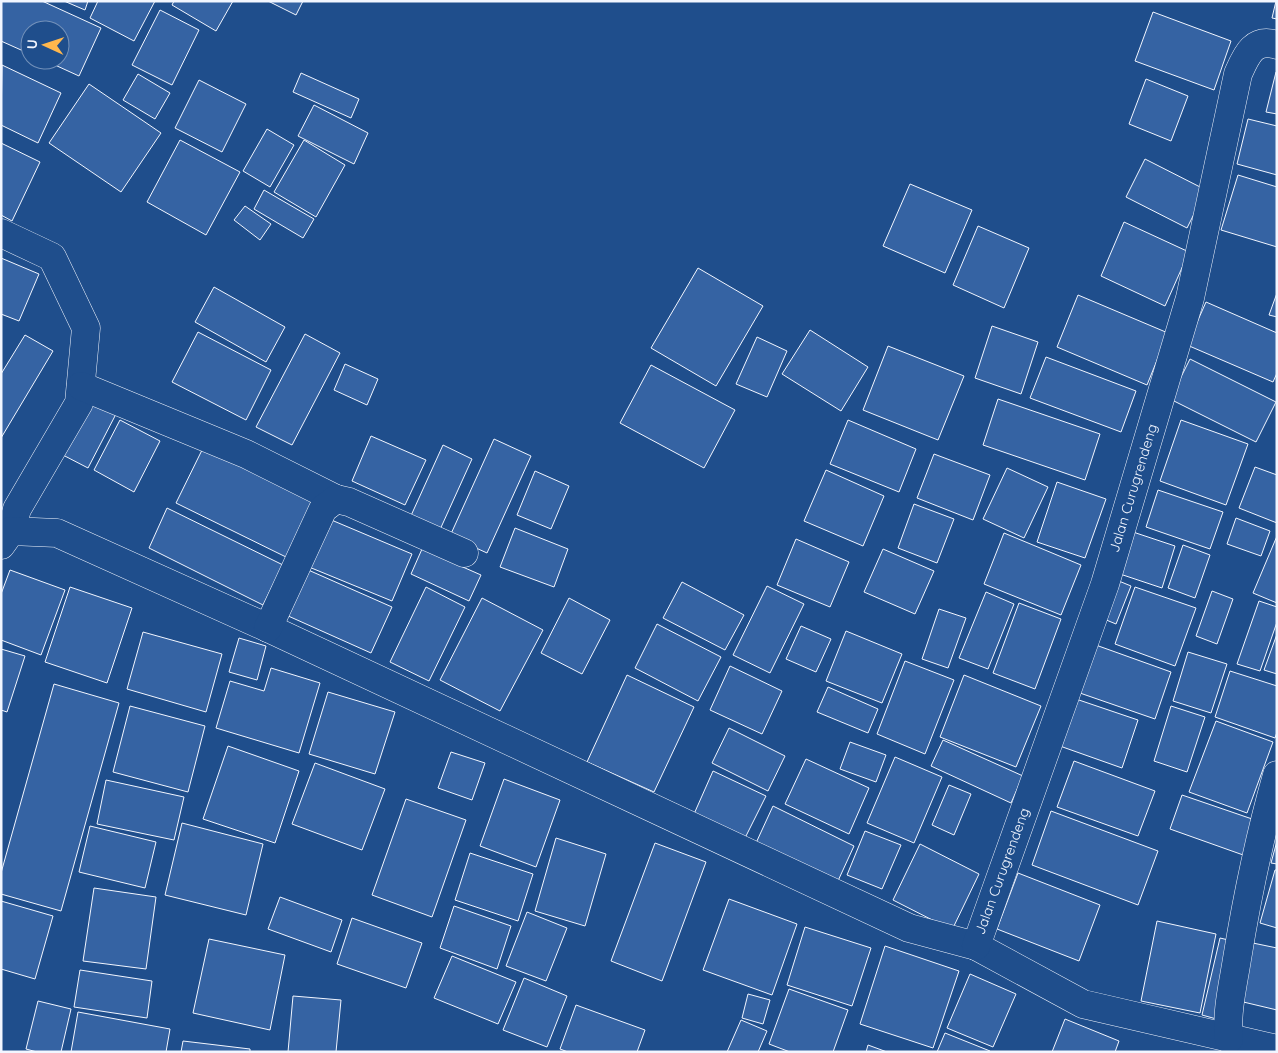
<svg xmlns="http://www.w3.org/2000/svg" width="1278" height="1053" viewBox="0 0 1278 1053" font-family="Quicksand,sans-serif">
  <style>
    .building { fill: #3563a3; stroke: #f2f6ff }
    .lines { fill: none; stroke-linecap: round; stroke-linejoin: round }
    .street-casing { stroke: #f2f6ff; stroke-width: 29 }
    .street { stroke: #1f4e8c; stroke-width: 28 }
    .labels { text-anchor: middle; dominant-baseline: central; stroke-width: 4; stroke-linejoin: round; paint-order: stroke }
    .street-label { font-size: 14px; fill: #f2f6ff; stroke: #1f4e8c }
  </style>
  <rect width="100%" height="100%" fill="#1f4e8c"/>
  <!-- building -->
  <g class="building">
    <path d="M1,1H42L101,28L79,76L44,60H60V30H30V54L1,41Z"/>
    <path d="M64,1H88L85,10Z"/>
    <path d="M98,1H155L134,41L90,18Z"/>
    <path d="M174,1H233L216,31L172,5Z"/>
    <path d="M268,1H303L296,15Z"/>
    <path d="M1276,1H1277V19L1272,18Z"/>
    <path d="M160,10L199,30L172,85L132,65Z"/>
    <path d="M1153,12L1231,41L1214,90L1135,61Z"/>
    <path d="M2,65L61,93L38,143L1,125Z"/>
    <path d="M1276,72H1277V114L1266,112Z"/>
    <path d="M301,73L359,99L351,118L293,92Z"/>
    <path d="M138,74L170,93L155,119L123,100Z"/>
    <path d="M1146,79L1188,96L1171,141L1129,124Z"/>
    <path d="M199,80L246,104L222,152L175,128Z"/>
    <path d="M89,84L161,133L121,192L49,143Z"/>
    <path d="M314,105L368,133L354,164L298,136Z"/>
    <path d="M1248,119L1277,126V175L1237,164Z"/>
    <path d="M267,129L294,145L270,187L243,171Z"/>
    <path d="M180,140L240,172L206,235L147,202Z"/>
    <path d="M304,140L345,165L316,217L274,192Z"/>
    <path d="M1,143L40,162L12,221L1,215Z"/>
    <path d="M1145,159L1206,190L1187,228L1126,197Z"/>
    <path d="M1238,175L1277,187V247L1221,230Z"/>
    <path d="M910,184L972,210L945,273L883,246Z"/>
    <path d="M264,190L314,219L303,238L254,209Z"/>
    <path d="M245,206L271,224L260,240L234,220Z"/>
    <path d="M1124,222L1189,252L1165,306L1101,276Z"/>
    <path d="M978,226L1029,248L1004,308L953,285Z"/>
    <path d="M1,258L39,274L19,321L1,314Z"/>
    <path d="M698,268L763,306L716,386L651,348Z"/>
    <path d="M214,287L285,327L266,362L195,322Z"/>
    <path d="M1277,293V317L1269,315Z"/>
    <path d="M1078,295L1168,333L1147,385L1057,347Z"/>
    <path d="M1206,302L1277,333V373L1273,382L1187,345Z"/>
    <path d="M992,326L1038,342L1021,394L975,378Z"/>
    <path d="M810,330L868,367L841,411L782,374Z"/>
    <path d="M198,332L271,370L246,420L172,382Z"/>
    <path d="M305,334L340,353L292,445L256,427Z"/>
    <path d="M25,335L53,351L1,438V374Z"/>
    <path d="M757,337L787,351L767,397L736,384Z"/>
    <path d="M888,346L964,376L938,440L863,410Z"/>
    <path d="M1046,357L1136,391L1121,432L1030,398Z"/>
    <path d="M1190,359L1276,402L1256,442L1170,399Z"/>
    <path d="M345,364L378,379L367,405L334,390Z"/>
    <path d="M651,365L735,410L704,468L620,423Z"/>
    <path d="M998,399L1100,434L1085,480L983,445Z"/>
    <path d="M90,400L116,414L88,468L61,454Z"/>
    <path d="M120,420L160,441L134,492L94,470Z"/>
    <path d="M848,420L916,449L899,492L830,464Z"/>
    <path d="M1181,420L1248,444L1226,505L1160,481Z"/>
    <path d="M371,436L426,460L405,505L352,481Z"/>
    <path d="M494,439L531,456L487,553L450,536Z"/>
    <path d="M443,445L472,459L438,534L409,520Z"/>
    <path d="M204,446L314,500L286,557L176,503Z"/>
    <path d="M934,454L990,475L973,520L917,498Z"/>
    <path d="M1255,467L1277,475V523L1239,508Z"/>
    <path d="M1007,468L1048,487L1024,538L983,519Z"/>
    <path d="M826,470L884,496L863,546L804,521Z"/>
    <path d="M535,471L569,486L551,529L517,515Z"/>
    <path d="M1057,482L1106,499L1085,558L1037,542Z"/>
    <path d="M1158,490L1223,512L1210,549L1146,527Z"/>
    <path d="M914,504L954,519L937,563L898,548Z"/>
    <path d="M167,508L283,565L263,605L149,548Z"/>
    <path d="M1236,518L1270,531L1261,556L1227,544Z"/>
    <path d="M329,519L412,554L392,601L309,567Z"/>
    <path d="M515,528L568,549L554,587L500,567Z"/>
    <path d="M1127,530L1175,546L1162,588L1114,572Z"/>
    <path d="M1004,533L1081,565L1061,615L984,584Z"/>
    <path d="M1277,536V603L1253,593Z"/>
    <path d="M796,539L849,562L830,607L777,585Z"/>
    <path d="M1183,545L1210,555L1195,598L1168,588Z"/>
    <path d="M422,549L481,575L469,601L411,574Z"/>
    <path d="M883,549L934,571L915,614L864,592Z"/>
    <path d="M306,569L392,607L371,653L286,615Z"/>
    <path d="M10,570L65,590L41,655L1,640V594Z"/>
    <path d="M1114,579L1131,586L1116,624L1099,617Z"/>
    <path d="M682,582L744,615L725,650L663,618Z"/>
    <path d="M767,586L804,604L770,673L733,655Z"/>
    <path d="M70,587L132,608L107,683L45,662Z"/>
    <path d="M426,587L465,607L429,681L390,662Z"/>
    <path d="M1135,587L1196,608L1175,666L1115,644Z"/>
    <path d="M1212,591L1233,599L1217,644L1196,636Z"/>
    <path d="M986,592L1014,604L988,669L959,658Z"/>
    <path d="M482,598L543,630L500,711L440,680Z"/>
    <path d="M569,598L610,620L582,674L541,653Z"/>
    <path d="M1259,601L1277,607V622L1260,671L1237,664Z"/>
    <path d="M1019,603L1061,619L1035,689L993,673Z"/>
    <path d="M939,609L966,618L948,668L922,659Z"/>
    <path d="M657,624L721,657L698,701L635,668Z"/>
    <path d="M801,626L831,639L816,672L786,659Z"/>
    <path d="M846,631L902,654L882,703L826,681Z"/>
    <path d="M143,632L222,654L206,712L127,689Z"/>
    <path d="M1277,634V674L1264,670Z"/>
    <path d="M239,638L266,646L257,680L229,672Z"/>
    <path d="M1093,644L1171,672L1155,719L1077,692Z"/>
    <path d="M1,649L25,656L7,712L1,710Z"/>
    <path d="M1188,652L1227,664L1211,713L1173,701Z"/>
    <path d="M905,661L954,680L925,754L877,734Z"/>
    <path d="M730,666L782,691L762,734L710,710Z"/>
    <path d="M271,668L320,683L299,753L216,728L230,681L264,691Z"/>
    <path d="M1230,671L1277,686V732L1275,738L1215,717Z"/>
    <path d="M627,675L694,707L654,792L587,762Z"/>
    <path d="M964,675L1041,706L1016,767L940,737Z"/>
    <path d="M54,684L119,703L61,911L1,894V873Z"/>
    <path d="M828,687L878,709L868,733L817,712Z"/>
    <path d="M328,692L395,712L375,774L309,754Z"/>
    <path d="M1073,698L1138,720L1122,768L1057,745Z"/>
    <path d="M130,706L205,726L188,792L113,772Z"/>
    <path d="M1171,706L1205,717L1187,772L1154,761Z"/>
    <path d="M1216,721L1273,742L1247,813L1189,792Z"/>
    <path d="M729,728L785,756L768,791L712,763Z"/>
    <path d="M943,740L1023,776L1011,803L931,766Z"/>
    <path d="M850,742L886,755L876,782L840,769Z"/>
    <path d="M228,746L299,771L275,843L203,819Z"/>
    <path d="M451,752L485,763L472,800L438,788Z"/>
    <path d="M895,757L942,777L914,843L867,823Z"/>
    <path d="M806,759L869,788L849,834L785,804Z"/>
    <path d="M1074,761L1155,791L1138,836L1057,807Z"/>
    <path d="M315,763L385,789L362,850L292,824Z"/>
    <path d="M713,771L766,796L745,838L694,814Z"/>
    <path d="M504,779L560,800L536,867L480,846Z"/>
    <path d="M106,780L184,797L174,840L97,824Z"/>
    <path d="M949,785L971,794L954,835L932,825Z"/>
    <path d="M1182,795L1258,821L1246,856L1170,829Z"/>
    <path d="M406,799L466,820L432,917L372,895Z"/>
    <path d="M773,806L854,846L837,883L756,843Z"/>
    <path d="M1051,811L1158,851L1138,905L1032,865Z"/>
    <path d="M182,823L263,844L246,915L165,895Z"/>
    <path d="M90,826L156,842L145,888L79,872Z"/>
    <path d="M865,831L901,845L882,889L847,875Z"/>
    <path d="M556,838L606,854L585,926L535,911Z"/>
    <path d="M1277,841V864L1271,863Z"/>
    <path d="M655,843L706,862L662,981L611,961Z"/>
    <path d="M920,844L979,874L952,930L893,900Z"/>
    <path d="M470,853L533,874L518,921L455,900Z"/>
    <path d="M1275,870H1277V928L1260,923Z"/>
    <path d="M1018,873L1100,905L1079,961L997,929Z"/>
    <path d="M94,888L156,897L146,969L83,961Z"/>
    <path d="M280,897L342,920L331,952L268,929Z"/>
    <path d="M729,899L797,924L772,995L703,970Z"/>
    <path d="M1,901L53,916L35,979L1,969Z"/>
    <path d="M454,906L511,926L497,969L440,948Z"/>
    <path d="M527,912L567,928L546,981L506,966Z"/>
    <path d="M352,918L422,943L406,988L337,964Z"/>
    <path d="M1157,921L1216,934L1200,1013L1141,1001Z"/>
    <path d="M805,927L871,948L852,1006L787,985Z"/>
    <path d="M1220,938L1237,942L1220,1020L1202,1015Z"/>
    <path d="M209,939L285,955L270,1030L193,1013Z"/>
    <path d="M1248,942L1277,948V1010L1235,1000Z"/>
    <path d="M885,946L959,971L933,1048L860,1024Z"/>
    <path d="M452,956L516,982L498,1024L434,998Z"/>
    <path d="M80,970L152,981L147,1018L74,1007Z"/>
    <path d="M970,974L1016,994L993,1047L947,1028Z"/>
    <path d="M524,978L567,996L547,1047L503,1030Z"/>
    <path d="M789,989L848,1010L833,1052H790L769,1044Z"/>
    <path d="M748,994L770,1000L763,1024L742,1018Z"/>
    <path d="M293,996L341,1000L336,1052H288Z"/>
    <path d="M38,1001L71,1009L61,1052H37L26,1049Z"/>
    <path d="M576,1005L645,1030L637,1052H568L560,1049Z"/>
    <path d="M78,1012L170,1029L166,1052H71Z"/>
    <path d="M1065,1019L1119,1041L1115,1052H1052Z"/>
    <path d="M741,1020L767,1031L758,1052H727Z"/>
    <path d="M945,1033L990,1051V1052H937Z"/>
    <path d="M183,1041L250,1049V1052H181Z"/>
    <path d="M868,1045L887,1052H866Z"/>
  </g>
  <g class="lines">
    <defs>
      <g id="street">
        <path d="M1,233L52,257L86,328L79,403L17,509L11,531"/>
        <path d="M81,386L246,454L336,499"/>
        <path d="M1,545L11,531L57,533L268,628L909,928L976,946L1083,1004L1277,1049"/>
        <path d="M268,628L323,509L336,499L349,502L464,553"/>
        <path d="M976,946L1105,584L1190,298L1238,74C1246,56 1253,37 1277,45"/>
        <path d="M1229,1039C1226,1012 1233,985 1237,959C1247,897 1260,835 1277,775"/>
      </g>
    </defs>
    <!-- street casing -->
    <use href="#street" class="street-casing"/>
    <!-- street -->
    <use href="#street" class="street"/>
  </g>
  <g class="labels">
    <!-- street labels -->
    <g class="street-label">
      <text transform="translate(1133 488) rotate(-73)">Jalan Curugrendeng</text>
      <text transform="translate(1002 871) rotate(-70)">Jalan Curugrendeng</text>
    </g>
  </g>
  <!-- border -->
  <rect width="1278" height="1053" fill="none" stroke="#f2f6ff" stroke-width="5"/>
  <!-- north arrow -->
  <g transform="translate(45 45) rotate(273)"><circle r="24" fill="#1f4e8c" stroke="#7391ba"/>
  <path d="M0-4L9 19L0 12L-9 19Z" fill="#ffb74d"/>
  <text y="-8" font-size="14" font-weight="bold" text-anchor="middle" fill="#f2f6ff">U</text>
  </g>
</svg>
